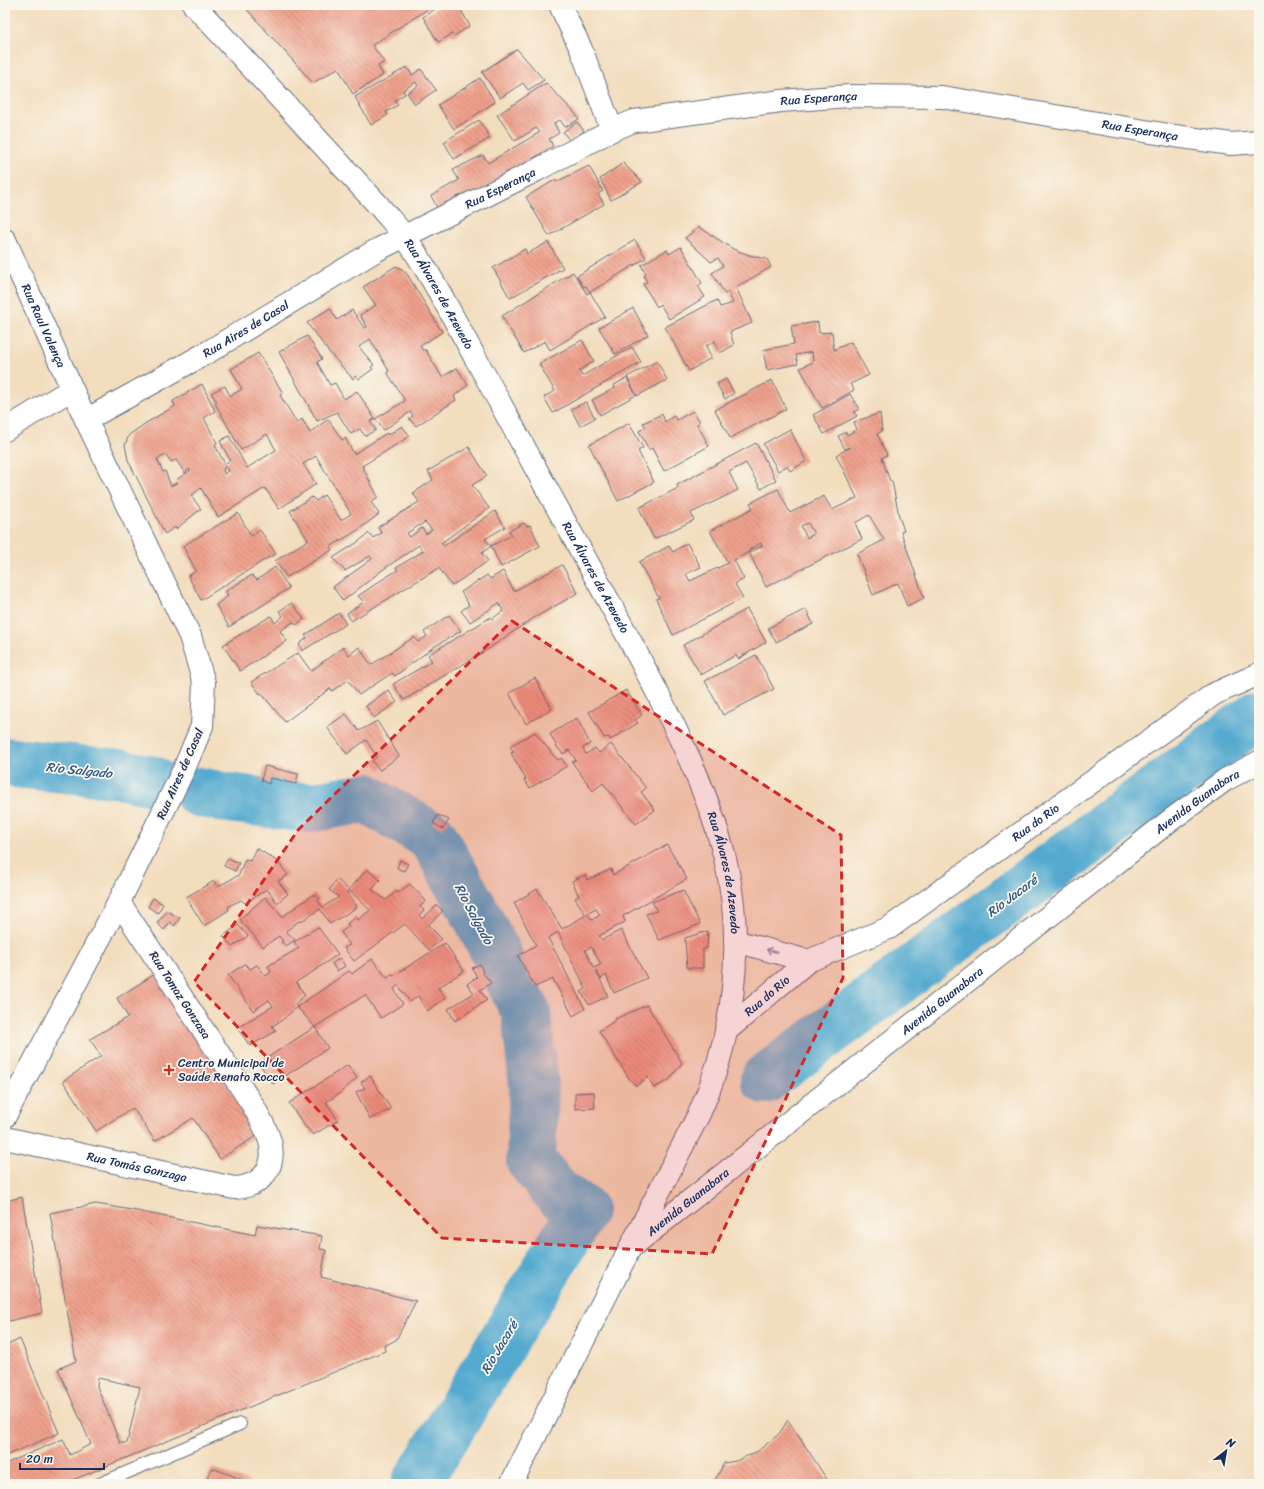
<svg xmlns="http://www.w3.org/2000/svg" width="1264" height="1489" viewBox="0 0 1264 1489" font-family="Sriracha,sans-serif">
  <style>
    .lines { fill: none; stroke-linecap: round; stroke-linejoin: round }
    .river { stroke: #53a9cf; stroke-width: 50 }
    .building { fill: url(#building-back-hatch); fill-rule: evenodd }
    .lane-casing { stroke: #666c7f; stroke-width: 14 }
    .street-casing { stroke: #666c7f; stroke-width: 24 }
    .primary-casing { stroke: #666c7f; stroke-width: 24 }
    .lane { stroke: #fff; stroke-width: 12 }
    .street { stroke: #fff; stroke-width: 22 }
    .primary { stroke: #fff; stroke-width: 22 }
    .oneway { stroke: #8d97ae }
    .marked { fill: #d62828; fill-opacity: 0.2; stroke: #d62828; stroke-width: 3; stroke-dasharray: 8 5; stroke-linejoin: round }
    .poi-dot { fill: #c8321e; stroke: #fbf7ec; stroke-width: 1.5 }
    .labels { text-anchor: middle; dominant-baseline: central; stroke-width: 3.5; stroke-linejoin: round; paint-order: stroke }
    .street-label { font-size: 12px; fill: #1b2f5e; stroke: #fbf7ec }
    .poi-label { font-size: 12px; fill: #1b2f5e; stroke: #fbf7ec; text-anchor: start }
    .water-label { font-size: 13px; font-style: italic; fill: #2f5a86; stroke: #fbf7ec }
  </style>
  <defs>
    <pattern id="building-back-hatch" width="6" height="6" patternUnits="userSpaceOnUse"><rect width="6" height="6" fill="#efa18c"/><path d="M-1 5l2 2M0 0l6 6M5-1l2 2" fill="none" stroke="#c18476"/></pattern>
  </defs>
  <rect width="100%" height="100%" fill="#fbf7ec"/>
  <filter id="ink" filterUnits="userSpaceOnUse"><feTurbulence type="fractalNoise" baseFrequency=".025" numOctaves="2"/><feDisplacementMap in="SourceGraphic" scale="8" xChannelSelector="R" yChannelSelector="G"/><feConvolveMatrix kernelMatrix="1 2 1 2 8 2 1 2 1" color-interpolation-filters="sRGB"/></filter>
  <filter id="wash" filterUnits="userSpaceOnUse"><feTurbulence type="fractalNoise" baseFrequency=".012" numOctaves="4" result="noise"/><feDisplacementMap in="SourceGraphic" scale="16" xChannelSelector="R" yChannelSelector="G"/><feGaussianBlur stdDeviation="0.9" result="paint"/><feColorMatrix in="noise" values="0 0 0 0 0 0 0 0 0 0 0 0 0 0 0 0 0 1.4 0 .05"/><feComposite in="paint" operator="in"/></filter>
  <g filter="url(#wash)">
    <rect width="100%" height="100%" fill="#f2ddbd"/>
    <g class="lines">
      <!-- river -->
      <g class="river">
        <path d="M5,762L121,774L153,781"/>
        <path d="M199,792L228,798L309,808L366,798L433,837L477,916L526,1012L534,1086L531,1161L558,1194L583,1210L416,1484"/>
        <path d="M765,1079L1259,714"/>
      </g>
    </g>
    <g id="blocks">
      <!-- building -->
      <g class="building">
        <path d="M243,5H434L372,45L384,62L378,66L383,75L353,94L338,68L313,83Z"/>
        <path d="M441,5H458L470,26L454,36L452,34L438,42L423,17Z"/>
        <path d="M517,49L544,80L528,90L523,83L500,98L482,72Z"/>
        <path d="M407,67L412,75L421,69L436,90L415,104L407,93L418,86L416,82L403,90L405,94L395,100L398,105L386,112L388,115L371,125L355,97Z"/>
        <path d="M480,78L495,102L454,129L438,105Z"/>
        <path d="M546,83L574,112L579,119L565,127L560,120L554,123L559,133L549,139L553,146L521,166V168L440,213L431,196L459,180L453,170L483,155L488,163L540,132L536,128L515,141L497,115Z"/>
        <path d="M479,120L490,138L454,159L444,142Z"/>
        <path d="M577,122L584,131L570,141L563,132Z"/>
        <path d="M623,163L642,182L611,200L600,179Z"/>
        <path d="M589,166L603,191L598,194L604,204L549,236L526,197L555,180L556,182Z"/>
        <path d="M699,227L733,249L749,255L767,259L771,267L736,287L752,323L730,332L734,345L720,353L715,341L706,346L711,358L689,371L665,327L717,300L720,307L733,303L728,292L725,294L712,273L723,266L718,258L711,262L685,238Z"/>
        <path d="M635,240L646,258L590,292L586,286L584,287L577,276Z"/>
        <path d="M548,242L563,268L510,298L493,268L525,249L527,254Z"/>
        <path d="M681,247L702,283L698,286L705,297L669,319L660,304L657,307L643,284L647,282L644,276L646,274L641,265L667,250L669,254Z"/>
        <path d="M396,266L402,269L407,274L442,332L420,346L423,351L425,349L442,377L457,368L468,385L454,396L456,400L416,426L409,419L413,416L410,412L384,430L375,419L405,401L387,372L389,371L370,339L359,347L374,365L371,367L373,369L359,379L355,376L353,379L329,352L307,323L330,308L337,320L352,310L364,328L367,327L360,315L376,305L363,287Z"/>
        <path d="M573,272L587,294L590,292L605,317L550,350L545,341L524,353L502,316Z"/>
        <path d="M633,308L648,335L615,354L599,328Z"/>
        <path d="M818,322L819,333L832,332L834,350L851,342L869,375L850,384L854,390L822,408L800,368L813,362L812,352L796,355L798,364L767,370L763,350L794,344L791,326Z"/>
        <path d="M307,336L322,359L317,362L330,385L335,383L344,399L357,391L375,419L370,422L376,430L365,436L360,429L351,434L337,412L317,421L279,352Z"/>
        <path d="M582,340L594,361L579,371L582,376L632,347L641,362L553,413L544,397L555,391L539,364Z"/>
        <path d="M258,353L283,393L280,395L297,423L302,419L310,433L328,419L342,440L345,438L354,454L387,433L388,435L402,426L410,436L362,466L378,497L371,502L379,514L358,530L330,547L332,550L287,577L275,561L308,540L290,511L312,497L316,501L324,495L341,520L351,514L316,456L303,464L316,484L279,509L265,488L218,517L201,488L191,496L201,509L176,529L175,527L165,534L128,460L125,445L129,435L146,423L175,406L173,401L202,384L215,411L204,418L217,443L215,445L225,464L230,460L220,441L229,436L247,468L276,450L267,434L241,450L215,403L217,402L211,393L225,386L230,396L242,389L231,369ZM166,455L171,462L176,460L185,473L189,469L190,471L176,480L178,482L171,486L165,471L163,472L157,459ZM226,466L229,471L224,474L223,469Z"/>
        <path d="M657,361L667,380L637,396L627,377Z"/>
        <path d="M627,378L636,395L600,415L592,400L615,388L614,385Z"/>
        <path d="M726,379L734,393L725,399L717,384Z"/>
        <path d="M772,380L786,409L730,438L715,410Z"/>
        <path d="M850,394L859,409L854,412L857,416L824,434L813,415Z"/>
        <path d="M586,402L595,418L580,426L571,409Z"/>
        <path d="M693,411L700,422L697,424L709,446L664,471L652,448L649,450L639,431L646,427L643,423L662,414L665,422L674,416L677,420Z"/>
        <path d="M880,413L882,431L877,434L887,455L882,458L890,481H892L899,516L904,531L901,532L924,598L907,606L898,583L873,595L857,554L884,540L869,515L855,523L862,539L766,587L749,552L734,560L744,579L735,584L743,598L673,635L656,599L659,598L639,562L669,546L673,552L687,543L701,567L686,574L690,581L728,563L710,531L753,508L750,503L778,489L790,513L824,496L832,510L857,498L836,455L851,447L845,449L838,436L846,432L847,435L857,429L854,422ZM808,523L814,534L807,538L801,526ZM761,543L762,546L750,552L749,550Z"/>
        <path d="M629,423L643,448L638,451L654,482L618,501L589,445Z"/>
        <path d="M790,429L806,461L790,471L787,466L778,471L763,444Z"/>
        <path d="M756,443L776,480L761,489L746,463L729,472L738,490L691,513L694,520L654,539L639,508L678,488L677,485Z"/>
        <path d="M469,447L487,476L472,485L489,508L441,543L444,546L495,511L505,527L485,539L491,546L512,535L509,531L524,523L527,526L530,525L540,546L501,567L491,546L482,553L488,561L452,586L439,568L351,621L347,613L364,602L358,596L386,577L398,570L396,568L423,551L419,545L381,571L343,601L333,587L372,559L370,556L345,571L333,558L358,542L369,533L373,538L381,533L378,527L419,502L413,493L433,480L428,471ZM425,522L432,530L426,534L422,528L410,537L407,533Z"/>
        <path d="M238,513L251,536L260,530L276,554L266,559L201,600L188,576L196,571L183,546Z"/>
        <path d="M562,565L578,593L532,619L485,651L404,700L393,684L432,661L428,655L491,617L492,619L503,611L499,603L470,622L461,611L469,605L461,592L487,575L490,579L503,571L514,591Z"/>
        <path d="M275,567L289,588L229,627L216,605L228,596L226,591L252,575L257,580Z"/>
        <path d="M292,603L304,619L296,625L293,622L280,631L287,641L240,671L223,645L271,616L275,623L283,616L279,611Z"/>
        <path d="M747,609L766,642L738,659L736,655L701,675L683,645Z"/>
        <path d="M806,609L813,624L776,642L768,628Z"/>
        <path d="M339,613L346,624L302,651L299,644L307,638L305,635Z"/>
        <path d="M449,615L461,631L435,646L395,676L392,673L359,695L348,680L332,691L331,688L285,722L261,693L260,694L251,682L298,653L311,671L343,647L349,655L359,647L371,665L414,637L418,642L427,636L424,632Z"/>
        <path d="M756,655L774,689L723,715L705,681Z"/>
        <path d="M535,678L552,709L526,724L509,693Z"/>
        <path d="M388,690L397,702L374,718L366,706Z"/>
        <path d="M626,690L642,715L635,720L638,723L610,740L609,737L604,738L589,712Z"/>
        <path d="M346,714L359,731L377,721L399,756L380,770L372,761L377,757L366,740L347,754L327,727Z"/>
        <path d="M577,718L590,744L583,748L586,754L595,748L599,753L611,744L646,788L641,792L655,810L636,824L603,783L593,791L572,762L576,760L569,750L563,754L559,749H558L550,734Z"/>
        <path d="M535,732L553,755L558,760L561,758L567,766L530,788L524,780L526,779L511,753L514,752L510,746Z"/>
        <path d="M265,766L298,774L296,784L270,778L269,784L261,780Z"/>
        <path d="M438,815L449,820L443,829L433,823Z"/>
        <path d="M667,845L687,879L623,916L625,922L599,936L602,940L621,930L647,978L614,993L606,975L601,979L596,971L608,996L589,1005L581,992L586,989L558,932L548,938L585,1009L573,1016L553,979L535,987L518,956L536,945L514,903L537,889L562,929L586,915L575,898L579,896L572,881L585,875L587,880L611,869L613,875ZM596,909L600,915L592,920L587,914ZM591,947L601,964L594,968L585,950Z"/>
        <path d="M256,848L277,861L288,875L278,881L288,894L277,903L267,889L245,903L241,900L229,906L228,909L229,910L204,926L186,897L214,881L217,887L239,875L245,859L250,861Z"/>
        <path d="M228,858L239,863L235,871L224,866Z"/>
        <path d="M400,860L408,864L404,871L397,868Z"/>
        <path d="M367,869L380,880L372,890L386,900L397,891L398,893L410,884L426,901L420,907L424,910L419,915L422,919L437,905L443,911L428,925L442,939L429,950L405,924L354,961L344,948L350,945L341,932L349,926L347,924L356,917L358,920L370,910L349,890L347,892L357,907L330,924L320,909L300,922L299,921L286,931L295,940L286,946L281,942L283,941L279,936L263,947L240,919L265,897L282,917L314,894L320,899L318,901L323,907L339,897L329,890L337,879L349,890Z"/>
        <path d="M683,890L700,924L659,940L646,914L657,911L652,902Z"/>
        <path d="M153,898L163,904L158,913L148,907Z"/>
        <path d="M167,911L180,918L174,926L170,922L164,930L157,923Z"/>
        <path d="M238,925L248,936L232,947L223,936Z"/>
        <path d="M318,927L338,954L314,971L296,982L305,995L295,1004L297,1007L281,1021L272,1026L276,1031L250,1046L237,1028L273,1006L269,1000L253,1011L228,975L245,964L250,969L257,965L266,976L271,972L268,966L299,948L294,942Z"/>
        <path d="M708,931L707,948L703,949V968H687L685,938Z"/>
        <path d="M445,943L464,971L438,988L446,998L427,1011L418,996L410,1002L398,985L394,989L403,1004L381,1018L365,995L315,1027L297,1007L349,971L352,974L372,959L387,978L392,974L393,976Z"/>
        <path d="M340,958L345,966L337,971L332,964Z"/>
        <path d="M480,964L483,973L491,983L480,990L487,1000L455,1021L448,1009L474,993L467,984L477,977L472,968Z"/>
        <path d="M155,974L259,1134L220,1159L193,1118L155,1141L133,1108L96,1131L63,1081L101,1056L90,1039L128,1017L117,998Z"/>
        <path d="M647,1005L682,1063L669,1080L654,1088L648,1077L636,1086L628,1077L599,1031L616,1020L615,1019Z"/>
        <path d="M315,1027L328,1048L273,1084L259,1063Z"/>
        <path d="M348,1065L357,1078L339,1094L326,1102L338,1120L313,1135L307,1128H306L289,1103Z"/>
        <path d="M370,1076L391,1109L370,1119L356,1092L365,1088L361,1082Z"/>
        <path d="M594,1092L595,1108L575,1109V1093Z"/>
        <path d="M22,1197L42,1313L5,1322V1201Z"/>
        <path d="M96,1204L132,1210L255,1235L257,1225L322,1236L320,1249L326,1250L321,1277L416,1301L396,1340L384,1346L385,1351L63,1484H5V1464L63,1439L70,1455L91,1444L58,1369L76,1361L50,1213ZM98,1378L140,1387L127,1443H120L97,1386Z"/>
        <path d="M20,1339L59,1433L5,1456V1346Z"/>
        <path d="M788,1420L830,1484H711L717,1477L724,1463L736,1461L758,1451L779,1434Z"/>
        <path d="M212,1468L254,1484H205Z"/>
      </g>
    </g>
  </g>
  <g filter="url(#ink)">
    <use href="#blocks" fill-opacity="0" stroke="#666c7f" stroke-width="1"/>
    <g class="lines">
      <defs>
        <path id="lane" d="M100,1484L240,1424"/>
        <g id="street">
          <path d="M560,5L581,49L612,130"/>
          <path id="s1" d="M5,240L86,420L190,636L204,683L202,726L184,769L119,902L5,1116"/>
          <path id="s2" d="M86,420L208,352L375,251L535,171L612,130L634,121L781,101L849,96L942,97L1175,136L1231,144L1259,142"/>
          <path d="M5,430L72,389"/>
          <path d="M735,941L808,961"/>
          <path id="s3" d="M726,1031L808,961L889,928L1214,694L1259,674"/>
          <path id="s4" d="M5,1138L234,1188C261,1187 277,1168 270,1141C266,1128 259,1116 252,1104L119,902"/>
          <path id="s5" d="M630,1248L1168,822L1225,780L1259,762"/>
        </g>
        <g id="primary">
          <path id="s6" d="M194,5L379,206C387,216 397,226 405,237C432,275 453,318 476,359C500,403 524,447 548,491C587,562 627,632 663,704C688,753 714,809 726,863C745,946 734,1036 699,1114L630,1248L511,1484"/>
        </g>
      </defs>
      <!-- lane casing -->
      <use href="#lane" class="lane-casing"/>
      <!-- street casing -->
      <use href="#street" class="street-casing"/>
      <!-- primary casing -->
      <use href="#primary" class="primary-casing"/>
      <!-- lane -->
      <use href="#lane" class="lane"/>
      <!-- street -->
      <use href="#street" class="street"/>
      <!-- primary -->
      <use href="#primary" class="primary"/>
    </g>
    <!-- one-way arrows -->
    <defs><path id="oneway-shaft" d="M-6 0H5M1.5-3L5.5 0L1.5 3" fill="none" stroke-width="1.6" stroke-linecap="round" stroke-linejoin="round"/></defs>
    <use class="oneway" href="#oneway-shaft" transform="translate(772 951) rotate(-165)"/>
  </g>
  <!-- marked area -->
  <path class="marked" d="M512,621L841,835L843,978L712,1254L442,1238L194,982L298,830Z"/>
  <!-- markers -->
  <path class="poi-dot" d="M167 1064h4v4h4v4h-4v4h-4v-4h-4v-4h4z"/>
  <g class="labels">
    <!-- street labels -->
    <g class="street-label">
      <text stroke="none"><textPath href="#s2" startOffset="811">Rua Esperança</textPath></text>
      <text stroke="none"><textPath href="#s2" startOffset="1135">Rua Esperança</textPath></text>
      <text stroke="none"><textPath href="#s2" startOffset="475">Rua Esperança</textPath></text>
      <text stroke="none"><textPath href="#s6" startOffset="380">Rua Álvares de Azevedo</textPath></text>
      <text stroke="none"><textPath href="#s1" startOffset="94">Rua Raul Valença</textPath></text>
      <text stroke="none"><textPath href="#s2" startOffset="184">Rua Aires de Casal</textPath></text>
      <text stroke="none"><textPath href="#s6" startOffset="704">Rua Álvares de Azevedo</textPath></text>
      <text transform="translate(180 774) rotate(-66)">Rua Aires de Casal</text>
      <text stroke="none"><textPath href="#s5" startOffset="722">Avenida Guanabara</textPath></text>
      <text stroke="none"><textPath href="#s3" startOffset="376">Rua do Rio</textPath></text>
      <text stroke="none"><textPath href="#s6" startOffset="1028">Rua Álvares de Azevedo</textPath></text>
      <text transform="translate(180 995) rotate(57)">Rua Tomaz Gonzasa</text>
      <text stroke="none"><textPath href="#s3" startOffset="54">Rua do Rio</textPath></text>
      <text stroke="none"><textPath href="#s5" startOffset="398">Avenida Guanabara</textPath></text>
      <text stroke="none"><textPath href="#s4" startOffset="135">Rua Tomás Gonzaga</textPath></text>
      <text stroke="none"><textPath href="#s5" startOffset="74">Avenida Guanabara</textPath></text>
    </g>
    <!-- poi labels -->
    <g class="poi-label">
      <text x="178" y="1063">Centro Municipal de<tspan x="178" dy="14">Saúde Renato Rocco</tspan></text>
    </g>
    <!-- water labels -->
    <g class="water-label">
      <text transform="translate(79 770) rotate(6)">Rio Salgado</text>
      <text transform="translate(1012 896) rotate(-37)">Rio Jacaré</text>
      <text transform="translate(474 914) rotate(62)">Rio Salgado</text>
      <text transform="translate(499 1347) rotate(-59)">Rio Jacaré</text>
    </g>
  </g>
  <!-- margin -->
  <rect width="1264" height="1489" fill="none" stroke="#fbf7ec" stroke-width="20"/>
  <!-- north arrow -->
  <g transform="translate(1226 1451) rotate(31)" stroke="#fbf7ec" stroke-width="3" paint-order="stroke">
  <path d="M0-3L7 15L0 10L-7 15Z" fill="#1b2f5e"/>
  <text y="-6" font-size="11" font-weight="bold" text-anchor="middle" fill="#1b2f5e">N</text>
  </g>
  <!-- scale -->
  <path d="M20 1463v6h84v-6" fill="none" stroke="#1b2f5e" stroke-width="2"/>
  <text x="26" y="1463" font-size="12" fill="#1b2f5e" stroke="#fbf7ec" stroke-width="3" paint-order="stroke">20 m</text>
</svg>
